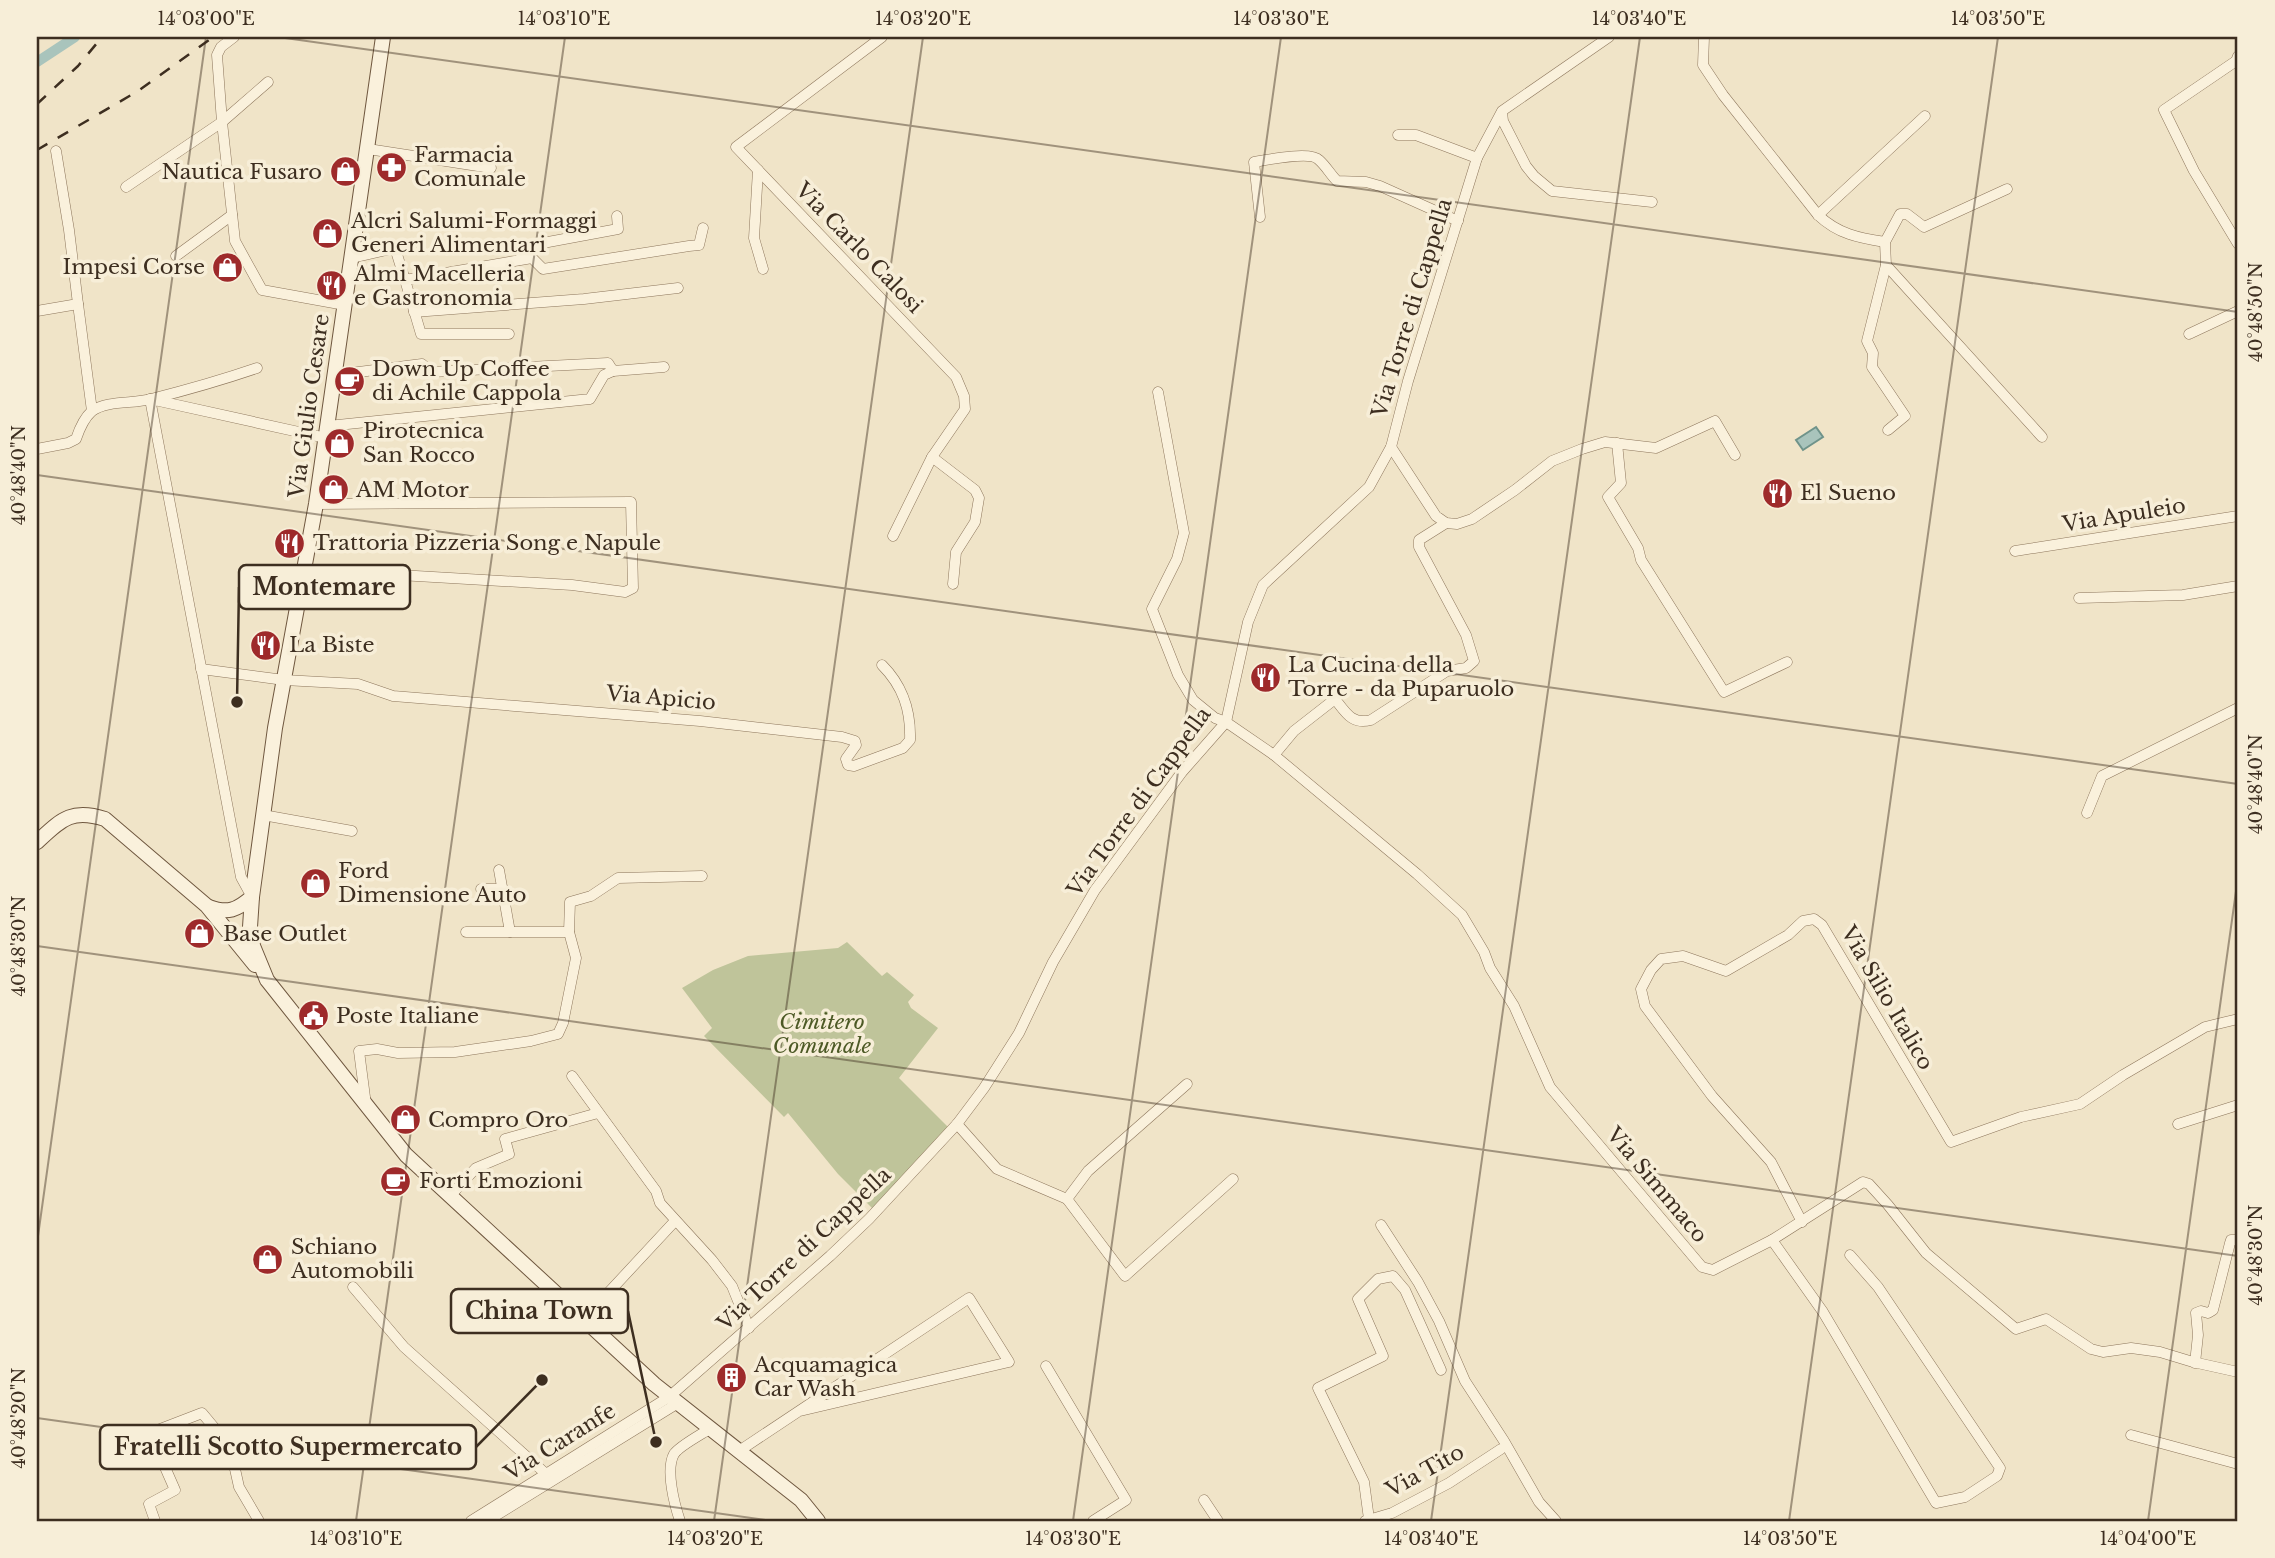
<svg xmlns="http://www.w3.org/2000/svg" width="2275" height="1558" viewBox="0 0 2275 1558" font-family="'Libre Baskerville',serif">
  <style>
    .cemetery { fill: #bfc49a }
    .water { fill: #a9c4bc; stroke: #6f938a; stroke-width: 2 }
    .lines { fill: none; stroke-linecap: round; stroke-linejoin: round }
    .canal { stroke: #a9c4bc; stroke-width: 10 }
    .street-casing { stroke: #8d765c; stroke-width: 11 }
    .secondary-casing { stroke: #6f573f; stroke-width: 16 }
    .street { stroke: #faf1dc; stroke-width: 10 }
    .secondary { stroke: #faf1dc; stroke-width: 14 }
    .rail { stroke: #3d2e20; stroke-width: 2.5; stroke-dasharray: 12 12; stroke-linecap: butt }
    .ticks { fill: none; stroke: #3d2e20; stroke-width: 2; stroke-opacity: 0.45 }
    .labels { text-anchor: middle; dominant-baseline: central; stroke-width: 7; stroke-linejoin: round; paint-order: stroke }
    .poi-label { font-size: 21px; fill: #3d2e20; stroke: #f7eed8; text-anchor: start }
    .street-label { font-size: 21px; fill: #3d2e20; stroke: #f7eed8 }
    .park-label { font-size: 21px; font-style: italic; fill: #4d5a26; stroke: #f7eed8 }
    .leader { fill: none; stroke: #3d2e20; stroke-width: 2.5 }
    .callout-dot { fill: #3d2e20; stroke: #f7eed8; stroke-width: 2.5 }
    .callout { fill: #f7eed8; stroke: #3d2e20; stroke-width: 2.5 }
    .callout-label { font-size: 23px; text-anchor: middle; font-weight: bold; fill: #3d2e20 }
    .neatline { fill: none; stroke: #3d2e20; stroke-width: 2.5 }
    .ticks-label { font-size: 18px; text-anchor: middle; fill: #3d2e20 }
  </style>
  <rect width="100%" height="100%" fill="#f0e4c8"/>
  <!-- cemetery -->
  <path class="cemetery" d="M847,942L882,976L887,972L914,995L908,1002L911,1008L938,1028L899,1078L948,1127L873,1209L838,1174L788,1113L784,1117L704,1036L712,1028L682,988L713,970L748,956L838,948Z"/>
  <!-- water -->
  <path class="water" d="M1816,427L1823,437L1803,450L1796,440Z"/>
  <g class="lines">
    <!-- canal -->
    <path class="canal" d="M37,62L75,37"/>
    <defs>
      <g id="street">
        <path d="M234,37L221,47L217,55L222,122L235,241L262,290L345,305"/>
        <path d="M882,37L736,147L956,377L964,396L965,409L932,457L893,536"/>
        <path d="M1704,37L1703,65L1723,95L1818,215C1838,234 1859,238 1885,242"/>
        <path d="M2238,56L2236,61L2164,110L2194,171L2238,244"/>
        <path d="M1502,112L1503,121L1526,166L1534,176L1552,191L1652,202"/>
        <path d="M1398,135H1416L1477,158"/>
        <path d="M368,149L491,168"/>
        <path d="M758,170L754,238L763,269"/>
        <path d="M126,187L222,122L268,82"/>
        <path d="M2007,189L1924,227L1907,214H1900L1885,242L1886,265L2042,437"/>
        <path d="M1818,215L1925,116"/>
        <path d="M1260,217L1254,162C1266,160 1311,151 1319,160C1326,166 1330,174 1337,181L1366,182L1380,186L1458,221"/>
        <path d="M176,256L232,215"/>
        <path d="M352,258L395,248L405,280L532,258L543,269L689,246L699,245L703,228"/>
        <path d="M519,260L532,245L618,229L617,216"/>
        <path d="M1886,265L1867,341L1873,353L1872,367L1905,416L1888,430"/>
        <path d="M405,280L421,334H509"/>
        <path d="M78,304L92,411"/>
        <path d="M37,311L78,304L69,230L56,151"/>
        <path d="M414,312L584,299L678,288"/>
        <path d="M2189,334L2238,311"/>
        <path d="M335,375L422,364L431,372L608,363L613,371L664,367"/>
        <path d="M1158,392L1184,533L1177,559L1152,609L1178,675L1193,700L1215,718L1226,722L1274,755L1417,874L1462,915L1484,952L1490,968L1514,1006L1550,1087L1702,1267L1713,1270L1772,1240L1863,1182L1869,1184L1888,1205L1926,1253L2016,1329L2046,1319L2091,1349L2103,1352L2131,1348L2160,1352L2193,1362L2238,1372"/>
        <path d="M328,426L590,399L604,375L613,371"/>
        <path d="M1617,443L1621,483L1608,497L1638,548L1641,560L1724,692L1787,662"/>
        <path d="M1391,447L1436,516L1446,523L1457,524L1472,519L1515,490L1552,461L1582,449L1605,442L1656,448L1715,421L1735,455"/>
        <path d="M37,449L68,443L76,439C79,430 84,418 92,411C108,400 134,404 151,399C187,390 222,380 257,368"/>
        <path d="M932,457L975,490L979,498L975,522L956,552L953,584"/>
        <path d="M316,504L631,502L633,588L625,592L572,585L382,574"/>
        <path d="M2015,551L2238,516"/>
        <path d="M2079,598L2183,595L2238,586"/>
        <path d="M201,669L284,680L358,684L393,696L700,721L842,737L855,741L856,745L846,759L848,765L854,766L903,748L910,740C911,710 903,686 882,665"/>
        <path d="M1274,755L1294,731L1335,699C1346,713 1352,725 1371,720L1447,671L1466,668L1474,661L1466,635L1419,547V540L1446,523"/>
        <path d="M2087,813L2102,776L2238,708"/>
        <path d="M263,815L352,831"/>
        <path d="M499,870L510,932"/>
        <path d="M481,889H503"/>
        <path d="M252,897L241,877L150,399L326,438"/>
        <path d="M466,932H569"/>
        <path d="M572,1076L656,1191L660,1203L712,1260L732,1286L749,1328"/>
        <path d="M366,1105L359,1051L377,1049L398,1053L455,1052L531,1041L558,1034L563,1023L576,958L569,932L570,902L591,896L618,878L702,876"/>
        <path d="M957,1124L997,1169L1067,1199L1125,1276L1233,1179"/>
        <path d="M2178,1124L2238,1105"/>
        <path d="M450,1196L476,1168L509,1154L505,1139L598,1113"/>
        <path d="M1067,1199L1088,1171L1187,1084"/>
        <path d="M1802,1222L1771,1162L1712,1096L1645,1006L1641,989L1651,970L1661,959L1683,956L1726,971L1788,935L1803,921L1814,919L1822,925L1951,1142L2021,1117L2080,1104L2123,1075L2205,1027L2238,1019"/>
        <path d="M1381,1225L1418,1282L1439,1321L1465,1381L1504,1441L1539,1502L1556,1521"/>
        <path d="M1772,1240L1823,1312L1936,1503L1965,1497L1997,1476L2000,1468L1878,1287L1850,1255"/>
        <path d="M353,1287L404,1347L545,1473"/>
        <path d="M583,1320L675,1221"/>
        <path d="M2195,1363L2198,1335L2196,1313L2201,1311L2208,1313L2213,1310L2230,1243L2231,1240H2238"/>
        <path d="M1046,1366L1126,1500L1093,1521"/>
        <path d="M2131,1435L2238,1464"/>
        <path d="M739,1451L969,1298L1009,1362L800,1411"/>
        <path d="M1204,1500L1218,1521"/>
        <path d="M1369,1519L1364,1482L1318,1388L1383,1356L1358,1299L1378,1279L1393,1276L1405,1290L1441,1370"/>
        <path d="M155,1521L149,1504L175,1490L150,1433L202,1413L217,1431L235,1469L239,1487L259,1521"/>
        <path d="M471,1521L669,1397L830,1256L869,1219L957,1124L984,1088L1019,1033L1053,962L1095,890L1182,772L1226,722L1248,622L1263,585L1369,487L1391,447L1408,381L1477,158L1502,111L1609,37"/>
        <path d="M487,1521L678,1403"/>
        <path d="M680,1521C675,1506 665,1470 674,1454C679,1446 702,1434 711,1428"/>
        <path d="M1365,1521L1392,1513L1449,1483L1501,1449"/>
      </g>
      <g id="secondary">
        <path d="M383,37L316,504L275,728L252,897L250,927L253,946L267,980L406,1155L654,1384L801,1500L818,1521"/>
        <path d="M37,842C61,820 71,808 105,819L207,906L255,965"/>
        <path d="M209,907C228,914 237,910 252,897"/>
      </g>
    </defs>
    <!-- street casing -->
    <use href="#street" class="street-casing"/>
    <!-- secondary casing -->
    <use href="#secondary" class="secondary-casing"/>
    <!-- street -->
    <use href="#street" class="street"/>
    <!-- secondary -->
    <use href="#secondary" class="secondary"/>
    <!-- rail -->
    <g class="rail">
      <path d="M37,104L78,66L102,37"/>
      <path d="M37,150L138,91L213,37"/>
    </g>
  </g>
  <!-- ticks -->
  <path class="ticks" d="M278,37L2238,312M37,475L2238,784M37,946L2238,1256M37,1243L206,37M37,1418L773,1521M356,1521L565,37M714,1521L923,37M1073,1521L1281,37M1431,1521L1640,37M1789,1521L1998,37M2148,1521L2238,877"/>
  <!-- icons -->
  <defs>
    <symbol id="pharmacy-disc" viewBox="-11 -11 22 22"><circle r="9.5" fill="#9e2a2b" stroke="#f7eed8"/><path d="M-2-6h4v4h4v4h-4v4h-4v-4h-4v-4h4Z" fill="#fff"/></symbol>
    <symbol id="shop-disc" viewBox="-11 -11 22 22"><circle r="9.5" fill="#9e2a2b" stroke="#f7eed8"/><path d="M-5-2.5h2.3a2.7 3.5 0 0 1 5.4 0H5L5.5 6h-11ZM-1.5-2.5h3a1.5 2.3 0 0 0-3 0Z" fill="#fff"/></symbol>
    <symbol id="restaurant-disc" viewBox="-11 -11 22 22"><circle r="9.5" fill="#9e2a2b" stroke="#f7eed8"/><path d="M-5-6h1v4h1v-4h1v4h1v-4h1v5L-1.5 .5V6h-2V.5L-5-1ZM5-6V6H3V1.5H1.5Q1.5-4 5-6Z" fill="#fff"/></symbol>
    <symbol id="cafe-disc" viewBox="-11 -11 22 22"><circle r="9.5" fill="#9e2a2b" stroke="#f7eed8"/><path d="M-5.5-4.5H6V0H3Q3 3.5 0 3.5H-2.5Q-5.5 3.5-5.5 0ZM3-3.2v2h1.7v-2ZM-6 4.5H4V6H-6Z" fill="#fff"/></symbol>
    <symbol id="civic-disc" viewBox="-11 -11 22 22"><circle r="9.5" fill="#9e2a2b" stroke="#f7eed8"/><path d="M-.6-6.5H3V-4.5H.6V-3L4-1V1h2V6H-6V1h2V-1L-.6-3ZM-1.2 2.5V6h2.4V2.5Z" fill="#fff"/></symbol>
    <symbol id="building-disc" viewBox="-11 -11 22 22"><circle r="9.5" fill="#9e2a2b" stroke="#f7eed8"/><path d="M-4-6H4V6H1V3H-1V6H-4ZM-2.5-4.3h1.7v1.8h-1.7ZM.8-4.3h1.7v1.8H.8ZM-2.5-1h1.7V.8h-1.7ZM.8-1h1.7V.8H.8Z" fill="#fff"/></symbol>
  </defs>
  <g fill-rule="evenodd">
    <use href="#pharmacy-disc" x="374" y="150" width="35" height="35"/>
    <use href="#shop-disc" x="328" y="154" width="35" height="35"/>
    <use href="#shop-disc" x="310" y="216" width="35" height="35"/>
    <use href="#shop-disc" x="210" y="250" width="35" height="35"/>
    <use href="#restaurant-disc" x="314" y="268" width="35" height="35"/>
    <use href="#cafe-disc" x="332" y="364" width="35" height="35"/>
    <use href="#shop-disc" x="322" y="426" width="35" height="35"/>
    <use href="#shop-disc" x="316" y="472" width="35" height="35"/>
    <use href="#restaurant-disc" x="1760" y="476" width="35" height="35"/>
    <use href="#restaurant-disc" x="272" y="526" width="35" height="35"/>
    <use href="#restaurant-disc" x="248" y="628" width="35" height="35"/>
    <use href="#restaurant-disc" x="1248" y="660" width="35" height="35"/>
    <use href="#shop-disc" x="298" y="866" width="35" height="35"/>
    <use href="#shop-disc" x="182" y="916" width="35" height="35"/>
    <use href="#civic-disc" x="296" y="998" width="35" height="35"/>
    <use href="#shop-disc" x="388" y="1102" width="35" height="35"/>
    <use href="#cafe-disc" x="378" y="1164" width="35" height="35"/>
    <use href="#shop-disc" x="250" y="1242" width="35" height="35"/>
    <use href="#building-disc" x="714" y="1360" width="35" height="35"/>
  </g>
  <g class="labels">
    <!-- poi labels -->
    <g class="poi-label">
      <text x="414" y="155">Farmacia<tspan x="414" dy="24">Comunale</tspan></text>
      <text x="322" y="172" text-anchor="end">Nautica Fusaro</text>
      <text x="351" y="221">Alcri Salumi-Formaggi<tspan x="351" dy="24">Generi Alimentari</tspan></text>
      <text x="205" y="267" text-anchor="end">Impesi Corse</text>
      <text x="354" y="274">Almi Macelleria<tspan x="354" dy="24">e Gastronomia</tspan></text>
      <text x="372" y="369">Down Up Coffee<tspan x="372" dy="24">di Achile Cappola</tspan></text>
      <text x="363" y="431">Pirotecnica<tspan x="363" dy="24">San Rocco</tspan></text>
      <text x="356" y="490">AM Motor</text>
      <text x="1800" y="493">El Sueno</text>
      <text x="313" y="543">Trattoria Pizzeria Song e Napule</text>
      <text x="289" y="645">La Biste</text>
      <text x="1288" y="665">La Cucina della<tspan x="1288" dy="24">Torre - da Puparuolo</tspan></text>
      <text x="338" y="871">Ford<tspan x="338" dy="24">Dimensione Auto</tspan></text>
      <text x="223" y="934">Base Outlet</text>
      <text x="336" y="1016">Poste Italiane</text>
      <text x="428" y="1120">Compro Oro</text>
      <text x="419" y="1181">Forti Emozioni</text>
      <text x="291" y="1247">Schiano<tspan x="291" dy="24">Automobili</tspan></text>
      <text x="754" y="1365">Acquamagica<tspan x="754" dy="24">Car Wash</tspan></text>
    </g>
    <!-- street labels -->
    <g class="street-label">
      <text transform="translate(859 248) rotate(46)">Via Carlo Calosi</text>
      <text transform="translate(1412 308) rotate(-73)">Via Torre di Cappella</text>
      <text transform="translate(309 406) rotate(-82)">Via Giulio Cesare</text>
      <text transform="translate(2124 515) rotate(-9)">Via Apuleio</text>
      <text transform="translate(661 698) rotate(5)">Via Apicio</text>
      <text transform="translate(1139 802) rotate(-54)">Via Torre di Cappella</text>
      <text transform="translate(1887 998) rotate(60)">Via Silio Italico</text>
      <text transform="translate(1657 1185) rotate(50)">Via Simmaco</text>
      <text transform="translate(804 1249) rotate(-43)">Via Torre di Cappella</text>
      <text transform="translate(560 1442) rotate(-32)">Via Caranfe</text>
      <text transform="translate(1425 1471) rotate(-29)">Via Tito</text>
    </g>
    <!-- park labels -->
    <g class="park-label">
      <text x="822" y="1022">Cimitero<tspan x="822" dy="24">Comunale</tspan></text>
    </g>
  </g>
  <!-- callouts -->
  <path class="leader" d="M237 702L239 587M656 1442L628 1311M542 1380L476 1447"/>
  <g class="callout-dot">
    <circle cx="237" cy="702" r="7"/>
    <circle cx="656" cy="1442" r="7"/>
    <circle cx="542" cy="1380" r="7"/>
  </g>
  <g class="callout">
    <rect x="239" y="565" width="171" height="44" rx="7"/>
    <rect x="451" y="1289" width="177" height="44" rx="7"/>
    <rect x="100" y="1425" width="376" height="44" rx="7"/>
  </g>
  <g class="callout-label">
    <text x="324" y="595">Montemare</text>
    <text x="539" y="1319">China Town</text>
    <text x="288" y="1455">Fratelli Scotto Supermercato</text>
  </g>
  <!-- border -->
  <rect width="2275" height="1558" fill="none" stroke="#f7eed8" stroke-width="77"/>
  <rect x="38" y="38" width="2198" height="1482" class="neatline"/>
  <g class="ticks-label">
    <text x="206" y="25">14°03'00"E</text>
    <text x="564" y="25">14°03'10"E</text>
    <text x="923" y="25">14°03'20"E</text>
    <text x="1281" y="25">14°03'30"E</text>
    <text x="1639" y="25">14°03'40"E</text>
    <text x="1998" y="25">14°03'50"E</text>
    <text transform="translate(2256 312) rotate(-90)" y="6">40°48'50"N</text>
    <text transform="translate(19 475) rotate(-90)" y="6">40°48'40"N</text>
    <text transform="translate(2256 784) rotate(-90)" y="6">40°48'40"N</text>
    <text transform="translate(19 946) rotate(-90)" y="6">40°48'30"N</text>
    <text transform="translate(2256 1255) rotate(-90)" y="6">40°48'30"N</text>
    <text transform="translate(19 1418) rotate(-90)" y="6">40°48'20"N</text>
    <text x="356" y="1545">14°03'10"E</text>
    <text x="715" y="1545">14°03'20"E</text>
    <text x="1073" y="1545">14°03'30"E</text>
    <text x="1431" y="1545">14°03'40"E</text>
    <text x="1790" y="1545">14°03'50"E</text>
    <text x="2148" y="1545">14°04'00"E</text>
  </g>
</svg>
